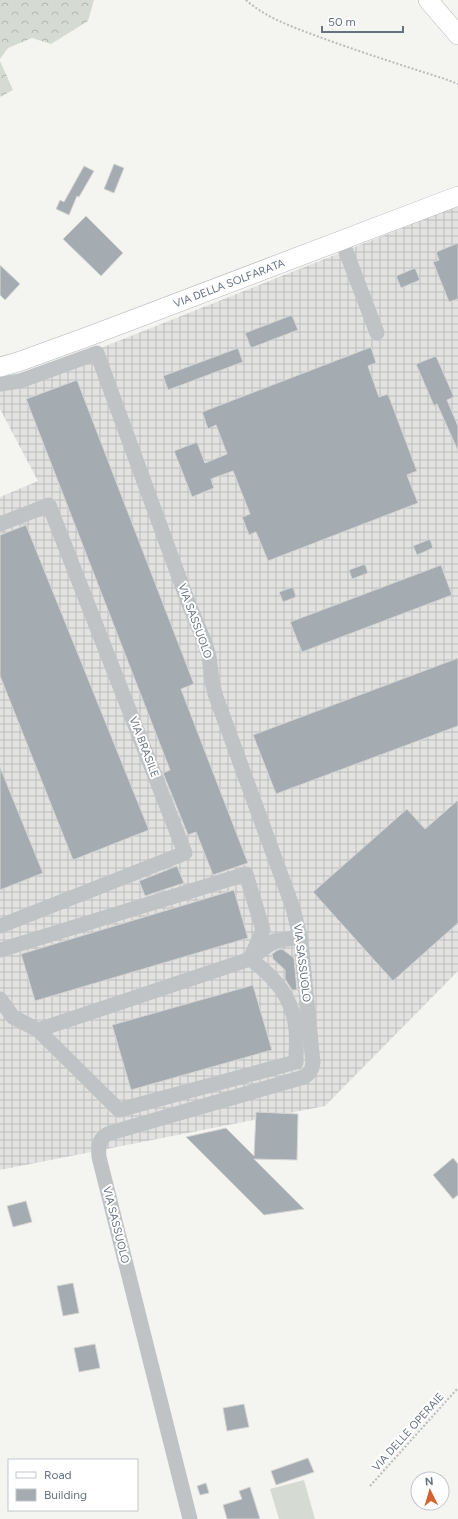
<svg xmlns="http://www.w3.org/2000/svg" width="458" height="1519" viewBox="0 0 458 1519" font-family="Figtree,sans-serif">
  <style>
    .industrial { fill: url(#industrial-grid) }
    .forest { fill: url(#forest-crowns) }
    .park { fill: #d5dbd2 }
    .building { fill: #a5acb1; stroke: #d5d5d4 }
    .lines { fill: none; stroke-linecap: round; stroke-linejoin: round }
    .major-casing { stroke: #b3b6b9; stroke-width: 20 }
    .path { stroke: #b9bbbd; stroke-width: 2; stroke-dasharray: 2 2; stroke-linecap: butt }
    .minor { stroke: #c0c3c6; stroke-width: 15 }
    .major { stroke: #fff; stroke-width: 19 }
    .labels { text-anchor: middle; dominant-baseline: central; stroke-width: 4; stroke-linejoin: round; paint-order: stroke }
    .street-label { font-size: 11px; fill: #66727f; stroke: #fff }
  </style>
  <defs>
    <pattern id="industrial-grid" width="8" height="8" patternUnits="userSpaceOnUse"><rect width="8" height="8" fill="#e2e3e1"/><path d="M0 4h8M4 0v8" fill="none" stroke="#bbbcbc"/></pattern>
    <pattern id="forest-crowns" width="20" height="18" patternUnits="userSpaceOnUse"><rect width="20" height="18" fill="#d5dbd2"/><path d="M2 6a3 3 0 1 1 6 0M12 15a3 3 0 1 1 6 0" fill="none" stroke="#b1b6b0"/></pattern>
  </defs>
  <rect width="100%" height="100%" fill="#f4f4f1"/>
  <!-- industrial -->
  <path class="industrial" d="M458,206V971L325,1106L0,1170V497L38,481L0,409V388Z"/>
  <!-- forest -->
  <g class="forest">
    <path d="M0,0H94L88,21L51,44L32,38L8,48L0,59Z"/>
    <path d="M0,61L13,90L0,97Z"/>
  </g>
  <!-- park -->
  <path class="park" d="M304,1480L315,1519H279L270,1489Z"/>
  <!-- building -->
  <g class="building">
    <path d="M114,164L124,168L114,193L104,189Z"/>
    <path d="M84,166L94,171L79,197L77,196L69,215L56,209L60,200L64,202Z"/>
    <path d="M86,216L123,253L101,276L63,239Z"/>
    <path d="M458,243V299L449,302L433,262L439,260L436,252Z"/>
    <path d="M0,265L20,284L5,300L0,295Z"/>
    <path d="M415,268L420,280L401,288L396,276Z"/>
    <path d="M292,315L298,330L251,348L245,333Z"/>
    <path d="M371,347L376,363L368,366L379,397L388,394L417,471L407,475L418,503L268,561L256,532L249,535L242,517L250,514L233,471L211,479L214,488L192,497L174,451L197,442L205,463L227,454L216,425L208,429L202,412Z"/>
    <path d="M238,348L243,362L168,390L163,376Z"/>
    <path d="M436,356L454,397L447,400L458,426V451L437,404L434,406L416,364Z"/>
    <path d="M77,380L194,684L181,689L248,863L213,875L196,832L188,835L163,773L170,770L26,399Z"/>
    <path d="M26,525L149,830L73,860L0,676V535Z"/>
    <path d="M430,539L433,548L417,555L413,546Z"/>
    <path d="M365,564L368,573L352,579L349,570Z"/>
    <path d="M441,565L452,595L302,652L290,622Z"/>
    <path d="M293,587L296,597L283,602L279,592Z"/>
    <path d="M458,658V726L276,794L253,735Z"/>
    <path d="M0,767L43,873L0,890Z"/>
    <path d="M458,800V923L393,981L313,892L407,809L425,829Z"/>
    <path d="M177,866L184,883L145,896L139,881Z"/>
    <path d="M234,890L248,938L35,1001L21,954Z"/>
    <path d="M282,949L294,958L297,990H292L285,979V970L273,959L272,954L278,950Z"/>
    <path d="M253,985L272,1050L131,1090L112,1025Z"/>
    <path d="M256,1112L298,1114L297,1160L254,1159L304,1209L264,1215L186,1137L226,1128L254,1156Z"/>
    <path d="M453,1158L458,1164V1195L453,1199L433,1175Z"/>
    <path d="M26,1201L32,1222L13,1227L7,1206Z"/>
    <path d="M73,1283L79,1313L63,1316L57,1286Z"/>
    <path d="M95,1344L100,1368L79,1372L74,1348Z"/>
    <path d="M244,1404L249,1427L227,1431L223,1408Z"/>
    <path d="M308,1458L314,1472L276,1485L271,1471Z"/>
    <path d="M206,1483L209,1493L200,1495L197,1486Z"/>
    <path d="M250,1487L260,1519H227L223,1505L242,1499L239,1491Z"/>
  </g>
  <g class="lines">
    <defs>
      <g id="major">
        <path d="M428,0L458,35"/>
        <path id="s1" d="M0,367L18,362L95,334L458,196"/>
      </g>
    </defs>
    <!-- major casing -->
    <use href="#major" class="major-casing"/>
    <!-- path -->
    <g class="path">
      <path d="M246,0C265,17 290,26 314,35C357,51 401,65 445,79L458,84"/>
      <path d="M370,1486L458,1388"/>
    </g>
    <!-- minor -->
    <g class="minor">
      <path d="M342,241L377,333"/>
      <path d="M0,384L20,381L97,353L188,602L205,643L209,656L212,681L215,694L293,908L301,941L313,1063C312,1070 310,1074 304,1077L110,1133C99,1137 98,1146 99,1157L190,1519"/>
      <path d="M0,524L49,505L185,853L0,926"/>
      <path d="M0,950L246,874L263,930L250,959"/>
      <path d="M0,999L13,1017L38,1030L119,1110L296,1062C296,1051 297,1040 296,1030C293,998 275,977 250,959"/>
      <path d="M38,1030L250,959L274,941L300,937"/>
    </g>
    <!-- major -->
    <use href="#major" class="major"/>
  </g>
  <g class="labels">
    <!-- street labels -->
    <g class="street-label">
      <text stroke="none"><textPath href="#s1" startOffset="244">VIA DELLA SOLFARATA</textPath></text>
      <text transform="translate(195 621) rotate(70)">VIA SASSUOLO</text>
      <text transform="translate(144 747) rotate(69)">VIA BRASILE</text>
      <text transform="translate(302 963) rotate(83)">VIA SASSUOLO</text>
      <text transform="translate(116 1225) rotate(76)">VIA SASSUOLO</text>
      <text transform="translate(408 1432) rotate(-48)">VIA DELLE OPERAIE</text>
    </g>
  </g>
  <!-- legend -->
  <rect x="8" y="1459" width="130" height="52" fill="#ffffff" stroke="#c2c7cc"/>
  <rect x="16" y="1472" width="20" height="6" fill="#ffffff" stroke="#c2c7cc"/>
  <text x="44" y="1479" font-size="12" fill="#66727f">Road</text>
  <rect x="16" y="1489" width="20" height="12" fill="#a5acb1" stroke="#c2c7cc"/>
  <text x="44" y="1499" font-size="12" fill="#66727f">Building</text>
  <!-- north arrow -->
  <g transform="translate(430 1491) rotate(355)"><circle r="19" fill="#ffffff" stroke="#c2c7cc"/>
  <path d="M0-3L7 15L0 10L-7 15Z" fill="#d36432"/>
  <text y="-6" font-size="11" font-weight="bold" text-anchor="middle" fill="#66727f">N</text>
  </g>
  <!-- scale -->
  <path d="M322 26v6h81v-6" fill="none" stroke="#66727f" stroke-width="2"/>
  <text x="328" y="26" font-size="12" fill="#66727f" stroke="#ffffff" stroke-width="3" paint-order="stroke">50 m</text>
</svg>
